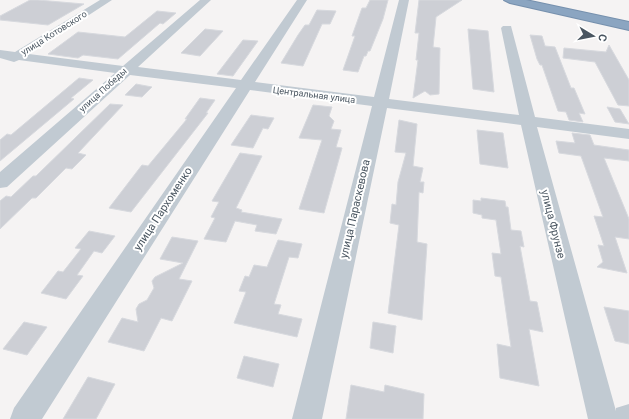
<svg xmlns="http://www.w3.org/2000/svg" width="629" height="419" viewBox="0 0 629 419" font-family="Roboto,sans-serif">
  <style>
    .building { fill: #cdcfd5; stroke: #d7d9de }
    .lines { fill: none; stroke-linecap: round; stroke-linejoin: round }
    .highway-casing { stroke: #7690ad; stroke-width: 2 }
    .minor { fill: #c1cad2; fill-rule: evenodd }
    .highway { fill: #8ba5c1; fill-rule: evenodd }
    .labels { text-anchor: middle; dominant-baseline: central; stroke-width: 4; stroke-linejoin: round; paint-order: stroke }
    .far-street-label { font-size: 9px; fill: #4a5661; stroke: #fff }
    .street-label { font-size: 11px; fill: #4a5661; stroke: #fff }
  </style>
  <rect width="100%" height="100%" fill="#f5f3f3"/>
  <!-- building -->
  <g class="building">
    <path d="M30,0H38L84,4L48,25L0,20V16Z"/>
    <path d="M370,0H388L383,19L370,51H368L366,56H364L358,72L343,70L355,36H352L362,8H366Z"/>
    <path d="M419,0H462L436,17L433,47L440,48L439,94L430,95L425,91L413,98L418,60H416L419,33H415Z"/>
    <path d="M317,10L336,11L330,24H322L303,66L281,63L298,35L305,25H309Z"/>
    <path d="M157,11L176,13L163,24L160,23L118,59L83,55L78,58L48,54L78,32L125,37Z"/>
    <path d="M205,29L223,31L200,56L181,53Z"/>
    <path d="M468,29L488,31L494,92L473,89Z"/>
    <path d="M530,35L542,36L545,46L555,47L571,88H574L585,114L579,113L583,122L569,120L566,112L558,111L542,65H540L537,59Z"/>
    <path d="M243,40L258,41L233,76L217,74Z"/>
    <path d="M609,45L629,80V106L618,105L595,62L563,58L564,48L606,52Z"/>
    <path d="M79,78L93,80L71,98L74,99L0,161V140L7,134L11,135Z"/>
    <path d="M136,84L152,87L142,97L125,95Z"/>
    <path d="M200,98L215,100L206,113H208L131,212L109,208L142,165L148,166L187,119H185Z"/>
    <path d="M110,104L123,105L78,153L86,155L72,169L66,168L36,198H32L0,229V201L6,196L11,197L33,176H36Z"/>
    <path d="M313,105L332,107L329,116L334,121L331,129L341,130L336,147L342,148L324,213L299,209L322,140L299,138Z"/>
    <path d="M607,107L620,109L629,124L615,122Z"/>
    <path d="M251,115L274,118L268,129L263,128L253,148L231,145Z"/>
    <path d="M399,120L417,124L413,166L423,168L420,182H424L423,193L419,192L417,242L427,244L422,320L388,313L399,225L390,223L392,204L396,205L398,182L406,153L395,152Z"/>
    <path d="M477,130L503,133L508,168L480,164Z"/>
    <path d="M572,133L590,135L594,145L629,150V161L604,158L629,219V239L615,237L627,273L597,267L603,262L598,245L604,246L594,216L603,217L581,156L559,153L556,141L575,143Z"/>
    <path d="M240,153L262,156L236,208L242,210L241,212L282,219L276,234L255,231L257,225L235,221L226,242L204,239L215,218L211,217L219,202L212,201Z"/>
    <path d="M481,198L505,201L506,207H508L511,230L521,231L524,247L520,246L530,301L537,302L543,332L529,329L539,386L500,378L497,344L511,347L501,277L495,276L492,253L501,254L496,220L482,218V215L473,213V200L481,201Z"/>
    <path d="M89,231L115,236L102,253L94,251L77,275L83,276L66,299L41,293L58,271L63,272L81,249L75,248Z"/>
    <path d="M172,237L198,241L179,279L192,281L172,321L161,318L144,351L108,342L122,318L138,322L136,309L139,304L147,300L154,288L152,281L155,277L183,263L160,259Z"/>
    <path d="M278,240L302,244L298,258L289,257L274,304L281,305L278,314L302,319L297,337L234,323L246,292L239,291L245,276L249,277L254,265L267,267Z"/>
    <path d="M604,307L629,311V344L615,341Z"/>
    <path d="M24,322L47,327L27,355L3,349Z"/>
    <path d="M373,322L396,326L393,353L370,348Z"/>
    <path d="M244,356L279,364L273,387L237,378Z"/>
    <path d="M88,377L115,384L96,419H63Z"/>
    <path d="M351,385L384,392L385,385L424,394L423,419H346Z"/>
  </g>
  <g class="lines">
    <defs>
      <path id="highway" d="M504,0H526L629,22V30L510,3Z"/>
    </defs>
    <!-- highway casing -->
    <use href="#highway" class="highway-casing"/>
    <!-- minor -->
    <path class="minor" d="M100,0H112L29,54L123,66L200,0H211L138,67L241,80L297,0H307L255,82L374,97L399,0H409L389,99L519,115L501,28L503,26H511L535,117L629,129V139L537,127L616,411V408L629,404V419H588L521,125L387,108L322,419H292L372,106L250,90L42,419H10L14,408L236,88L130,75L7,187L0,188V172L115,73L19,60L14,62L0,58V50L15,52Z"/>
    <!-- highway -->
    <use href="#highway" class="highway"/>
  </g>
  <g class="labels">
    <!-- far-street labels -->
    <g class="far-street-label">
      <text transform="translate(54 33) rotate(-32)">улица Котовского</text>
      <text transform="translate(103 90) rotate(-42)">улица Победы</text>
      <text transform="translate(314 95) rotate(7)">Центральная улица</text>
    </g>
    <!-- street labels -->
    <g class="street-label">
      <text transform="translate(163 209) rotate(-57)">улица Пархоменко</text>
      <text transform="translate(355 209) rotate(-77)">улица Параскевова</text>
      <text transform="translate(553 224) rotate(76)">улица Фрунзе</text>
    </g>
  </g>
  <!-- north arrow -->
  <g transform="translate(593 36) rotate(100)" stroke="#ffffff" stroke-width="3" paint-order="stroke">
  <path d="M0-3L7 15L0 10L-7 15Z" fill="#4a5661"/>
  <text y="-6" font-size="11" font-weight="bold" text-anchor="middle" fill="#4a5661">С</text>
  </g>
</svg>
